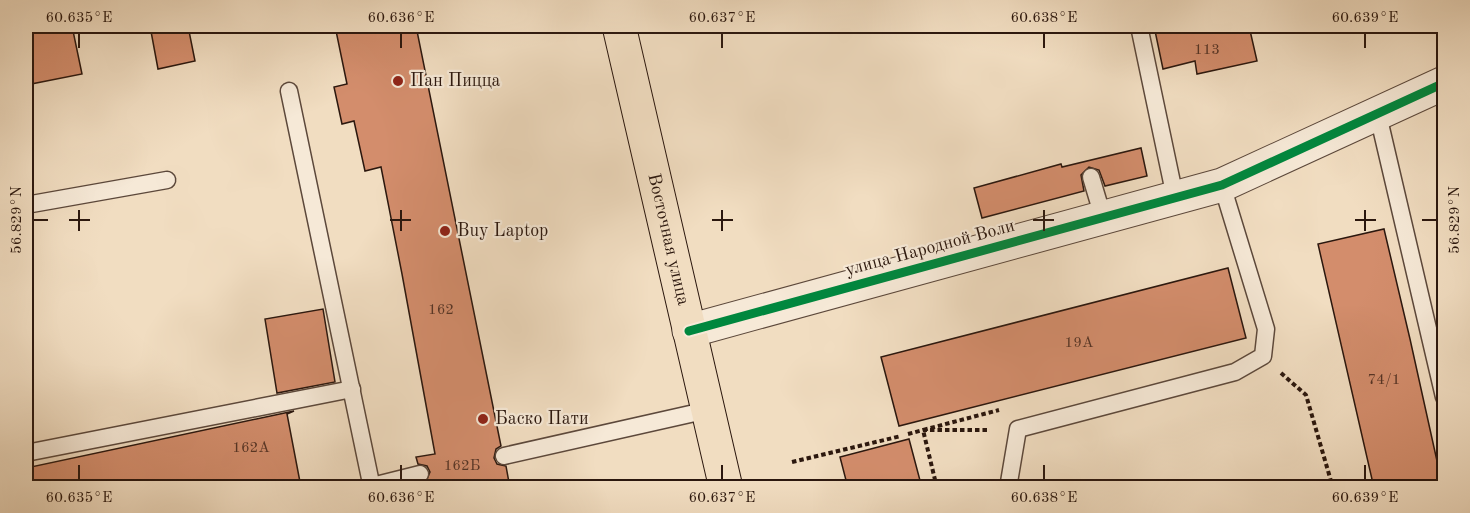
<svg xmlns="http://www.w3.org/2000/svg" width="1470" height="513" viewBox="0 0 1470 513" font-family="'Old Standard TT',serif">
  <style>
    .building { fill: #d38d6c; stroke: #2b170e; stroke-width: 1.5 }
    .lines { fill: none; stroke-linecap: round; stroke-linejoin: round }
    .lane-casing { stroke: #5c483b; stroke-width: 19 }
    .street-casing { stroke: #5c483b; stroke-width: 35 }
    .primary-casing { stroke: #2b170e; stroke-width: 35 }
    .path { stroke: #2b170e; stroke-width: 4; stroke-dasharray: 4.5 3; stroke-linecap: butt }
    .lane { stroke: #f6e9d7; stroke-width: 16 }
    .street { stroke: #f6e9d7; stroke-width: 33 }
    .primary { stroke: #f1ddc1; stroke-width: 33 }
    .cycleway-casing { stroke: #f6e9d7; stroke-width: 13 }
    .cycleway { stroke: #00873e; stroke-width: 9 }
    .ticks { fill: none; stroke: #2b170e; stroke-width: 2 }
    .poi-dot { fill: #8f2418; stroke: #f6e9d7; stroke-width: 2 }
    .labels { text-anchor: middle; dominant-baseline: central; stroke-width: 4.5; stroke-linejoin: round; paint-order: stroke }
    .number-label { font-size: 15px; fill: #553426 }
    .poi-label { font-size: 18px; fill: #2b170e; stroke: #f6e9d7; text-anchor: start }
    .street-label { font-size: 18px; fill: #2b170e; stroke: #f6e9d7 }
    .neatline { fill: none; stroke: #2b170e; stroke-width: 2 }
    .ticks-label { font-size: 15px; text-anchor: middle; fill: #2b170e }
  </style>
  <rect width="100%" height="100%" fill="#f1ddc1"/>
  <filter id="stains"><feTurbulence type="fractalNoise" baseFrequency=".00333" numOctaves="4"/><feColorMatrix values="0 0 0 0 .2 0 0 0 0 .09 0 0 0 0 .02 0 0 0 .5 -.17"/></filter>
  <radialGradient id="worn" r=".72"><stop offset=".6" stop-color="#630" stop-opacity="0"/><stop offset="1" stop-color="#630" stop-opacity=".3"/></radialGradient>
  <!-- building -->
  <g class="building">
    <path d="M26,26H72L82,74L26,85Z"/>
    <path d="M150,26H188L195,61L158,69Z"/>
    <path d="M335,26H416L501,446L496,449L494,458L497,464L506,466L510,488H423L430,472L427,466L418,464L416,457L435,454L402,274L381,167L365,171L354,121L342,124L334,87L347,84Z"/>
    <path d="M1154,26H1249L1257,61L1197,74L1195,61L1163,69Z"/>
    <path d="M1141,148L1147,176L1105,186L1099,170L1089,167L1081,175L1084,191L982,218L974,188L1061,164L1062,167Z"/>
    <path d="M1384,229L1410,339L1443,488H1374L1318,244Z"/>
    <path d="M1228,268L1246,338L899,426L881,357Z"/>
    <path d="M323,309L335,382L277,393L265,319Z"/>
    <path d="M294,411L287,414L300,482L271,488H26V468Z"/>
    <path d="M909,439L922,488H848L840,457Z"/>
  </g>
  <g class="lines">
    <defs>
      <g id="lane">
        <path d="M1139,26L1175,197"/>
        <path d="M289,91L372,488"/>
        <path d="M1378,115L1444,397"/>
        <path d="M1091,177L1103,217"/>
        <path d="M26,205L167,180"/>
        <path d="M26,453L352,389"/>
        <path d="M504,456L708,410"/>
        <path d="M372,486L420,474"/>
        <path d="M1008,488L1018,429L1235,372L1263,356L1266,329L1222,185"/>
      </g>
      <path id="street" d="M689,331L1222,185L1444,83"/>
      <g id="primary">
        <path id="s1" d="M619,26L726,488"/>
      </g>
    </defs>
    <!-- lane casing -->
    <use href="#lane" class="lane-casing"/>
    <!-- street casing -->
    <use href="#street" class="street-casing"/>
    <!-- primary casing -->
    <use href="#primary" class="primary-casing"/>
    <!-- path -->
    <g class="path">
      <path d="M1281,373L1306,395L1333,488"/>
      <path d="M908,434L923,430H990"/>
      <path d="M792,462L901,436"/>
      <path d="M937,488L923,430L999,410"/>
    </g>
    <!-- lane -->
    <use href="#lane" class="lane"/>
    <!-- street -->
    <use href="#street" class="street"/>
    <!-- primary -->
    <use href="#primary" class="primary"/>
    <defs>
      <path id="cycleway" d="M689,331L1222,185L1444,83"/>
    </defs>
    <!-- cycleway casing -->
    <use href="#cycleway" class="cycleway-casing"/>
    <!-- cycleway -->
    <use href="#cycleway" class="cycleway"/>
  </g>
  <!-- ticks -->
  <path class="ticks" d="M79,33V48M401,33V48M722,33V48M1044,33V48M1365,33V48M79,210V231M401,210V231M722,210V231M1044,210V231M1365,210V231M33,220H48M69,220H90M390,220H411M712,220H733M1033,220H1054M1355,220H1376M1422,220H1437M79,465V480M401,465V480M722,465V480M1044,465V480M1365,465V480"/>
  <!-- markers -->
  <g class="poi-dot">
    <circle cx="398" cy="81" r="6"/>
    <circle cx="445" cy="231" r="6"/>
    <circle cx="483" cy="419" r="6"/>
  </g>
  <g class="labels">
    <!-- number labels -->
    <g class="number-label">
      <text x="1207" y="50">113</text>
      <text x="441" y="310">162</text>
      <text x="1079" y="343">19А</text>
      <text x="1384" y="380">74/1</text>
      <text x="251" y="448">162А</text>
      <text x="462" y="466">162Б</text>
    </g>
    <!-- poi labels -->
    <g class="poi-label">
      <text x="410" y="81">Пан Пицца</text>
      <text x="457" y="231">Buy Laptop</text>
      <text x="495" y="419">Баско Пати</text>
    </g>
    <!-- street labels -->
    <g class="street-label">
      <text stroke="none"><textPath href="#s1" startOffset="219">Восточная улица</textPath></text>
      <text transform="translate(930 248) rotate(-15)">улица Народной Воли</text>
    </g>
  </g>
  <!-- margin -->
  <rect width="1470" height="513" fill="none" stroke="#f1ddc1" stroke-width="66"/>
  <rect x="33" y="33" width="1404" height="447" class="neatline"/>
  <g class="ticks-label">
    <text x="79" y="22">60.635°E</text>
    <text x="401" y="22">60.636°E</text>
    <text x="722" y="22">60.637°E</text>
    <text x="1044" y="22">60.638°E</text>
    <text x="1365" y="22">60.639°E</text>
    <text transform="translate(16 220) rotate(-90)" y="5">56.829°N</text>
    <text transform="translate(1454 220) rotate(-90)" y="5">56.829°N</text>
    <text x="79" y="502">60.635°E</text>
    <text x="401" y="502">60.636°E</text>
    <text x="722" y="502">60.637°E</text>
    <text x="1044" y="502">60.638°E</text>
    <text x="1365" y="502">60.639°E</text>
  </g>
  <rect width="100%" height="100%" filter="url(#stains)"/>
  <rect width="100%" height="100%" fill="url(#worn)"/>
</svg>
